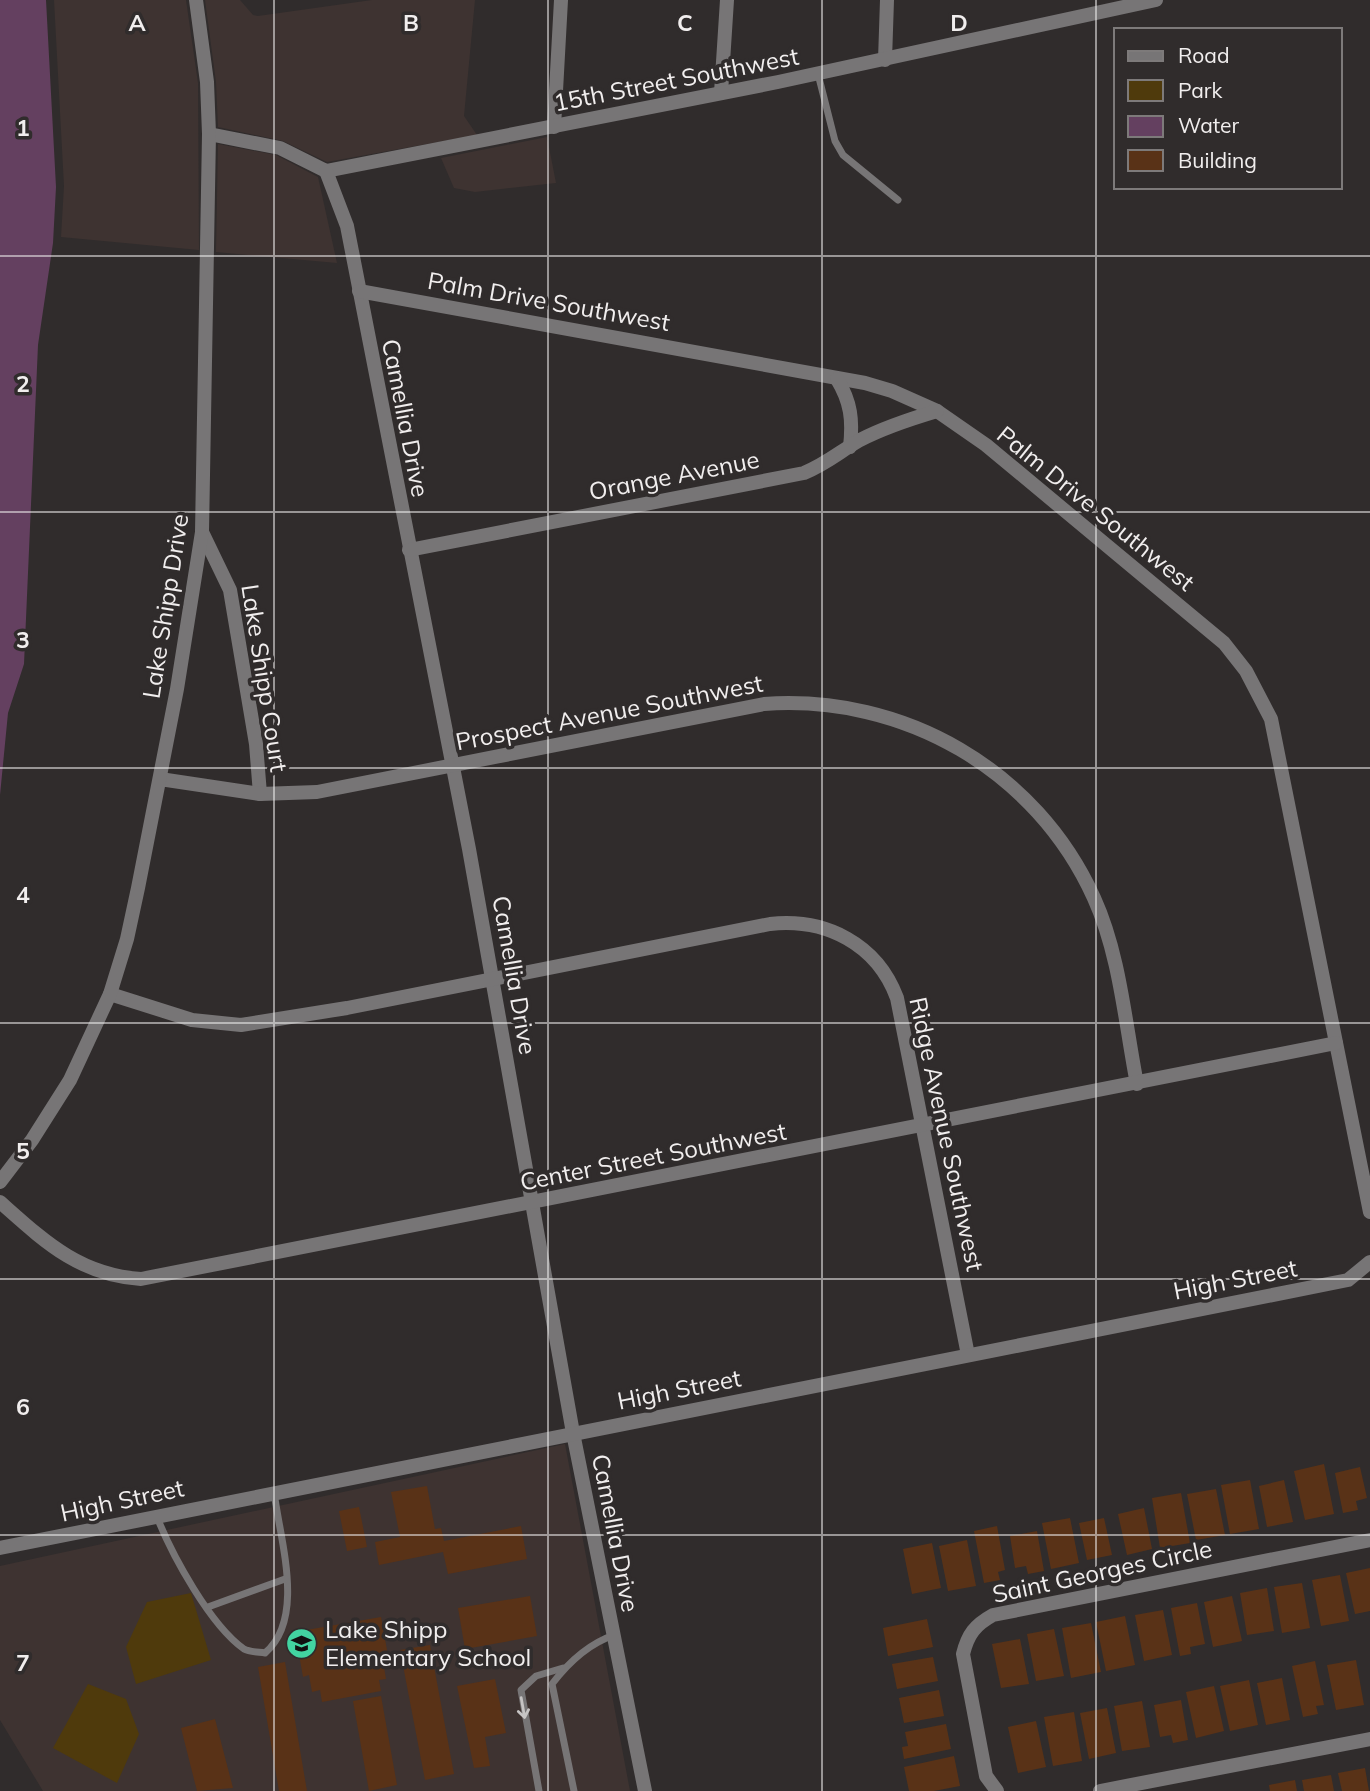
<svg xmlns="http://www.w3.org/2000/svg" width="1370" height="1791" viewBox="0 0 1370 1791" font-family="Mulish,sans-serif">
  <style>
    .built { fill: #3e3331 }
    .green { fill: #4f3a0c }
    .water { fill: #644060 }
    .building { fill: #593217 }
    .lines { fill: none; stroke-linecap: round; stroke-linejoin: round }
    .service { stroke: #777576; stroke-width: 7 }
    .minor { stroke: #777576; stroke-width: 14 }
    .tertiary { stroke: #777576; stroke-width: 14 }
    .oneway { stroke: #c6c4c4 }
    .grid { fill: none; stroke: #f1eeee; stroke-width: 2; stroke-opacity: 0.55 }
    .labels { text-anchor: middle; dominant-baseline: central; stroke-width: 7; stroke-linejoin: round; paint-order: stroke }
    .street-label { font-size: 24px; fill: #f1eeee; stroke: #302c2c }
    .poi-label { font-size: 24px; fill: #f1eeee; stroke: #302c2c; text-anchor: start }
    .grid-label { font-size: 23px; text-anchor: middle; font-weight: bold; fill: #f1eeee; stroke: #302c2c; stroke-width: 7; stroke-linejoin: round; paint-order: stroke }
  </style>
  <rect width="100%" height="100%" fill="#302c2c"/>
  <!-- built -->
  <g class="built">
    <path d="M54,0H186L198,83L199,250L61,237L64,186Z"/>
    <path d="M205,0H240L253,15L258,16L372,0H475L464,116L477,135L327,162L283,141L218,127L216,82Z"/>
    <path d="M547,137L556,183L475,192L454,188L441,158Z"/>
    <path d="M218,144L276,155L318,177L337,263L216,252Z"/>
    <path d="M565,1444L630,1791H43L0,1720V1566Z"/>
  </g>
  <!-- green -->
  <g class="green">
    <path d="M191,1593L211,1660L136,1684L126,1647L147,1602Z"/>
    <path d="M88,1684L126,1699L139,1734L117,1783L53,1748Z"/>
  </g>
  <!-- water -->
  <path class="water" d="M0,0H46L56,187L53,243L38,345L24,664L8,713L0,795Z"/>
  <!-- building -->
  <g class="building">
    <path d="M1324,1464L1334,1514L1305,1520L1294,1471Z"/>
    <path d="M1360,1467L1367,1498L1356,1501L1358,1510L1343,1513L1335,1473Z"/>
    <path d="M1250,1480L1259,1529L1230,1534L1221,1485Z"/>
    <path d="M1284,1480L1293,1522L1267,1527L1259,1486Z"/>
    <path d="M427,1486L435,1529L441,1528L444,1541L521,1526L527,1559L448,1574L443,1552L379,1565L375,1542L400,1537L391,1492Z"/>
    <path d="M1216,1489L1225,1535L1196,1540L1187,1494Z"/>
    <path d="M1181,1493L1190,1543L1160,1548L1152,1498Z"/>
    <path d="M359,1507L367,1547L347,1551L339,1511Z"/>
    <path d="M1144,1508L1152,1549L1127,1555L1118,1514Z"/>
    <path d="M1070,1518L1079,1563L1051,1569L1042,1523Z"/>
    <path d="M1104,1518L1112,1555L1087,1560L1079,1523Z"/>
    <path d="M997,1526L1005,1570L998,1572L1000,1580L984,1583L974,1531Z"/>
    <path d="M1037,1531L1044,1571L1028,1574L1026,1566L1015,1568L1010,1536Z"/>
    <path d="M967,1540L976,1586L948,1591L939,1546Z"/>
    <path d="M932,1543L941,1588L912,1594L903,1549Z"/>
    <path d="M1370,1568V1611L1355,1614L1346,1573Z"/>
    <path d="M1340,1575L1349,1621L1321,1626L1312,1580Z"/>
    <path d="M1302,1583L1310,1628L1282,1633L1274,1587Z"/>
    <path d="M1267,1588L1274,1631L1247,1635L1240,1593Z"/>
    <path d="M530,1596L537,1636L465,1649L458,1608Z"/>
    <path d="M1232,1596L1242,1641L1213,1647L1204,1602Z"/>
    <path d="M1197,1603L1205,1644L1190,1647L1191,1654L1180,1656L1171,1608Z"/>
    <path d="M1163,1610L1172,1655L1144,1661L1135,1615Z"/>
    <path d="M1125,1616L1135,1665L1106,1671L1096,1622Z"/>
    <path d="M381,1617L389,1661H383L386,1679L379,1680L381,1691L322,1702L320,1690L312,1692L309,1675L303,1677L295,1632Z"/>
    <path d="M927,1619L933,1647L888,1656L883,1628Z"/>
    <path d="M1091,1623L1101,1672L1071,1678L1062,1628Z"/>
    <path d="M1054,1629L1064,1676L1036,1681L1027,1634Z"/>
    <path d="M1020,1639L1029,1684L1001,1688L992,1644Z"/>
    <path d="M430,1645L454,1774L425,1780L400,1650Z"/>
    <path d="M933,1657L938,1681L897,1689L892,1664Z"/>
    <path d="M1356,1660L1364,1705L1336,1710L1327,1665Z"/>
    <path d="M1315,1661L1324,1705L1316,1706L1318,1714L1303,1717L1292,1666Z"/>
    <path d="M285,1662L307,1791H279L258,1667Z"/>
    <path d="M1282,1678L1290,1720L1266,1725L1257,1683Z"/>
    <path d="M495,1679L506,1733L485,1737L490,1766L474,1768L457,1686Z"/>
    <path d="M1249,1680L1258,1725L1230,1731L1220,1686Z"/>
    <path d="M1214,1686L1224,1731L1196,1738L1186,1692Z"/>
    <path d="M939,1690L944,1716L904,1723L899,1698Z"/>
    <path d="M381,1696L397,1785L369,1791L353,1701Z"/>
    <path d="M1181,1700L1188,1740L1173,1743L1171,1735L1160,1737L1154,1705Z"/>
    <path d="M1142,1701L1150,1747L1122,1751L1114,1706Z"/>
    <path d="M1107,1708L1116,1753L1089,1759L1080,1713Z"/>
    <path d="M1074,1712L1082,1761L1053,1766L1044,1717Z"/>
    <path d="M215,1719L233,1788L197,1791L181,1728Z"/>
    <path d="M1036,1721L1046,1767L1018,1773L1008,1727Z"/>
    <path d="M946,1724L951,1749L904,1759L902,1747L908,1746L905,1732Z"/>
    <path d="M954,1756L960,1786L934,1791H909L904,1767Z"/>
    <path d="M1365,1768L1369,1791H1342L1338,1773Z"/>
    <path d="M1331,1775L1334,1791H1304L1302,1780Z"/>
    <path d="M1295,1780L1297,1791H1270L1269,1785Z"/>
  </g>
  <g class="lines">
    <!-- service -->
    <g class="service">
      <path d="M818,74L835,141L843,155L898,200"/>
      <path d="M157,1517C172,1555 210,1625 244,1649C249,1652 258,1652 265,1653C306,1618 280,1540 274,1492"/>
      <path d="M208,1607L285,1579"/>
      <path d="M539,1791L521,1690L536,1676L563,1668"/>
      <path d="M574,1791L552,1684C568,1663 588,1644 614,1635"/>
    </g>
    <!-- minor -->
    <g class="minor">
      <path d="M885,60L887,0"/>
      <path d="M721,93L727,0"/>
      <path d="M554,127L561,0"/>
      <path d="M209,134L280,148L326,171L778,82L1156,0"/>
      <path d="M326,171L347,226L469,849L573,1433L645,1791"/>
      <path d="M359,291L865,383L892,391L937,411L986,445L1224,643L1246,671L1271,719L1370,1212"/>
      <path d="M837,379C851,402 853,420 850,447"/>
      <path d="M202,532L230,590L256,744L260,794"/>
      <path d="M409,550L804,473C828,463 839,452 860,440C885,427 910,419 937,411"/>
      <path d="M160,779L260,794L317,792L764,704C904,694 1036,770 1094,898C1120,955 1125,1023 1137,1084"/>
      <path d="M110,994L192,1020L241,1025L347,1008L770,924C826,918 877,944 897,998L968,1355"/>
      <path d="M0,1202C44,1241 79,1275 141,1279L1336,1043"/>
      <path d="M0,1548L1348,1280L1370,1262"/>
      <path d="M997,1791L986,1776L963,1654C968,1634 975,1625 993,1615L1370,1540"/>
      <path d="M1100,1791L1370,1739"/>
    </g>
    <!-- tertiary -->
    <path class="tertiary" d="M0,1182L32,1140L70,1080L110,994L127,939L138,888L177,689L202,532L209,134L207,82L196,0"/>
  </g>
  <!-- one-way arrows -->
  <defs><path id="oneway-shaft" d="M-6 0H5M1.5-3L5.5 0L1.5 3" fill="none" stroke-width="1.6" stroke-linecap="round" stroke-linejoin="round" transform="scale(1.75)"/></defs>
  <use class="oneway" href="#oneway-shaft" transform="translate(523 1708) rotate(80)"/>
  <!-- grid -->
  <path class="grid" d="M274,0V1791M548,0V1791M822,0V1791M1096,0V1791M0,256H1370M0,512H1370M0,768H1370M0,1023H1370M0,1279H1370M0,1535H1370"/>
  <!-- icons -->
  <defs>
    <symbol id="school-disc" viewBox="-11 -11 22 22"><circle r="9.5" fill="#42d4a1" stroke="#302c2c"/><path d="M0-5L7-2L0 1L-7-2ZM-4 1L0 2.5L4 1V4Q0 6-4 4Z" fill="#111"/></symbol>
  </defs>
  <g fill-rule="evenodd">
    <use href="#school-disc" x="284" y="1626" width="35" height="35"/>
  </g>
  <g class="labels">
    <!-- street labels -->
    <g class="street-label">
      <text transform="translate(676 79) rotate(-11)">15th Street Southwest</text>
      <text transform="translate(549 301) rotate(10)">Palm Drive Southwest</text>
      <text transform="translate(406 418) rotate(79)">Camellia Drive</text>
      <text transform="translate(674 475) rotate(-11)">Orange Avenue</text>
      <text transform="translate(1096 508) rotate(39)">Palm Drive Southwest</text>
      <text transform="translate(165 606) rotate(-81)">Lake Shipp Drive</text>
      <text transform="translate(265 678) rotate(81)">Lake Shipp Court</text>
      <text transform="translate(609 712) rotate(-11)">Prospect Avenue Southwest</text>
      <text transform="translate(515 975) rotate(80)">Camellia Drive</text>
      <text transform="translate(947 1134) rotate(78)">Ridge Avenue Southwest</text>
      <text transform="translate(653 1156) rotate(-11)">Center Street Southwest</text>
      <text transform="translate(1235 1279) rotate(-11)">High Street</text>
      <text transform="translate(679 1389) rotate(-11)">High Street</text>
      <text transform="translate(122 1500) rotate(-12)">High Street</text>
      <text transform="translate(616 1533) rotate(79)">Camellia Drive</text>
      <text transform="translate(1102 1571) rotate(-12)">Saint Georges Circle</text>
    </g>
    <!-- poi labels -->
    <g class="poi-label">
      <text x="325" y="1629">Lake Shipp<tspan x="325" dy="28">Elementary School</tspan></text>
    </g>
  </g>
  <g class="grid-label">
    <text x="137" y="31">A</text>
    <text x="411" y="31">B</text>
    <text x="685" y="31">C</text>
    <text x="959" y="31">D</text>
    <text x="23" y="136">1</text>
    <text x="23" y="392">2</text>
    <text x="23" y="648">3</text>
    <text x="23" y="903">4</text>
    <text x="23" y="1159">5</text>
    <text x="23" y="1415">6</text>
    <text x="23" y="1671">7</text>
  </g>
  <!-- legend -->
  <rect x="1114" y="28" width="228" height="161" fill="#302c2c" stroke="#7d7a7a" stroke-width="2"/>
  <rect x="1128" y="51" width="35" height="10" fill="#777576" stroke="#7d7a7a" stroke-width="2"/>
  <text x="1178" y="63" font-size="21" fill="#f1eeee">Road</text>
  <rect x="1128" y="80" width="35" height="21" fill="#4f3a0c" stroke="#7d7a7a" stroke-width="2"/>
  <text x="1178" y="98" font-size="21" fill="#f1eeee">Park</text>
  <rect x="1128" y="116" width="35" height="21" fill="#644060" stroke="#7d7a7a" stroke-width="2"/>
  <text x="1178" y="133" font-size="21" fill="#f1eeee">Water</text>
  <rect x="1128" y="150" width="35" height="21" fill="#593217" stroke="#7d7a7a" stroke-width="2"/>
  <text x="1178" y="168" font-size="21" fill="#f1eeee">Building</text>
</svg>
